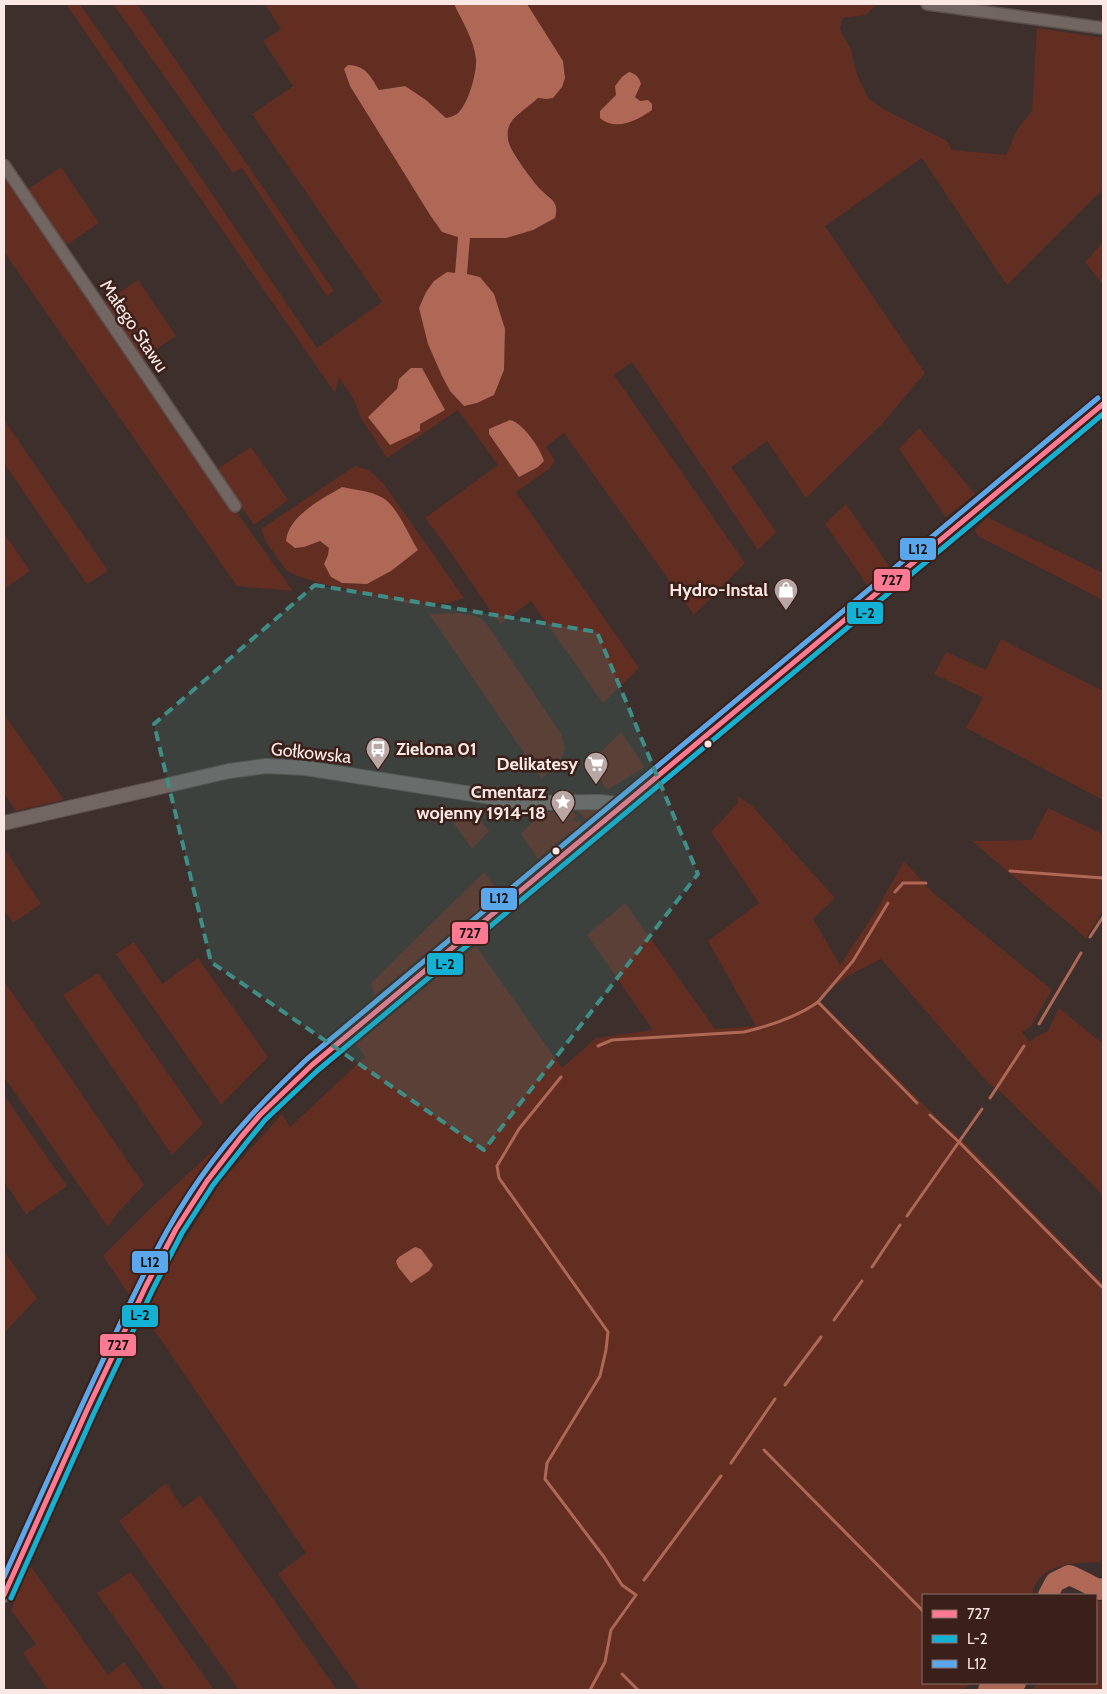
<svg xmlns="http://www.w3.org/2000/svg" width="1107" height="1694" viewBox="0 0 1107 1694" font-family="Cabin,sans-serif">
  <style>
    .green { fill: #622e22; fill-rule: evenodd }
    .water { fill: #af6756 }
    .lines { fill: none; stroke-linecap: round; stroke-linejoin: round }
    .stream { stroke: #af6756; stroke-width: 3 }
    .river { stroke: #af6756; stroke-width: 20 }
    .minor-casing { stroke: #5b4e4b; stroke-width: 14 }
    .tertiary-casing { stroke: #5b4e4b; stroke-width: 16 }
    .minor { stroke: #726663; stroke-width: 11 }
    .tertiary { stroke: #726663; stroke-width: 14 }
    .bus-1-casing { stroke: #3b201a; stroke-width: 9 }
    .bus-2-casing { stroke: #3b201a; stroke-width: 9 }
    .bus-3-casing { stroke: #3b201a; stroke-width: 9 }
    .bus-1 { stroke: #fe7a93; stroke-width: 5 }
    .bus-2 { stroke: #13b2d5; stroke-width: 5 }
    .bus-3 { stroke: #5aa8eb; stroke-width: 5 }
    .marked { fill: #3e8d86; fill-opacity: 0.2; stroke: #3e8d86; stroke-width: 4; stroke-dasharray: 10 6; stroke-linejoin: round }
    .bus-dot { fill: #fbe8e4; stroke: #3b201a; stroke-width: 2 }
    .labels { text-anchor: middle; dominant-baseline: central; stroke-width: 5; stroke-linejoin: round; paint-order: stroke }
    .street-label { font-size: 18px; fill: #fbe8e4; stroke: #3b201a }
    .poi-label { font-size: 18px; font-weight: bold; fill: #fbe8e4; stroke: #3b201a; text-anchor: end }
    .line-badge { stroke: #3b201a; stroke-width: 2 }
    .pale-badge-label { font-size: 14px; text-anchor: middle; font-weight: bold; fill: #111 }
  </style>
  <rect width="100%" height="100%" fill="#3d2f2c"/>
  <!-- green -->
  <g class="green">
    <path d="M66,4H80L184,153L317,348L382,302L252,114L293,86L263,41L281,29L265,4H454C462,21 474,40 476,59C477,73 468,105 457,114C454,116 450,117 446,118L426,100L405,86L379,90L367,71L344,69L350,86L430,215L442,232L458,236L455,273L428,344L450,391L494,395L504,370L505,329L467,274L470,237L506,238L552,198C548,195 543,192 539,189C531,180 505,143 507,132C509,120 529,106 538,98L546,99L563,61L527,4L876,5L866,15L842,18L840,30L851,49L856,72L868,98L885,110L947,141L952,150L1006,155L1017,130L1032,111L1037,28L1103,38V189L1007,285L922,158L825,226L925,373L881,425L806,498L767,441L731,467L776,532L758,550L632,362L614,375L745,563L694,615L564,433L546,447L555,461L549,469L516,492L639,668L603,703L531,601L500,624L444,543L425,518L498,465L458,410L387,458L361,418L353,398L339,378L335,393Z"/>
    <path d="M113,4H137L334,291L327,296L242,168L233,173Z"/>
    <path d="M61,167L99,223L65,246L27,190Z"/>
    <path d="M4,174L210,475L293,591L237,586L4,252Z"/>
    <path d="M1103,242V284L1085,262Z"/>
    <path d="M138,280L176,336L141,359L104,303Z"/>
    <path d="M4,420L108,571L87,584L4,463Z"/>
    <path d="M919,428L975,494L946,517L899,449Z"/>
    <path d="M251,447L288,500L254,525L216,470Z"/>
    <path d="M355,466L369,470L383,483L464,598L449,603L410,604L323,584L300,577L287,571L266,542L261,529ZM320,541L391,571L367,584L342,583L331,577L329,548Z"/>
    <path d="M846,504L889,566L868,586L825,524Z"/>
    <path d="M987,517L1103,573V600L978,536L975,530Z"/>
    <path d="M4,533L30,571L4,589Z"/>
    <path d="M459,613L477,616L486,623L561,734L565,748L562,757L542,779L429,614Z"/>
    <path d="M1001,639L1103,691V800L966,728L983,698L934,674L946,652L986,670Z"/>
    <path d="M4,714L62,797L63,800L16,811L4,793Z"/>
    <path d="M621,732L645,767L607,790L589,764Z"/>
    <path d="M738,796L753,807L835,898L813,919L840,965L876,911L904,861L932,892L1052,990L1031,1026L1022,1032L1030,1042L1035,1037L1048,1031L1059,1008L1103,1044V1195L1000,1091L989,1084L881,959L846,977L818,999L945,1126L962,1140L1103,1284V1558L1099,1562C1073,1563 1038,1563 1032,1595H923V1683H973L961,1690H360L278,1574L306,1553L144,1315L163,1275L221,1182L282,1114L290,1127L365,1057L356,1044L476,946L562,1068L596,1038L653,1030L587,935L625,903L715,1029L756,1026L708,941L759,903L711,832L738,803Z"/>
    <path d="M443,808L489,810L478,816L489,831L472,849Z"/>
    <path d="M575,808L598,809L602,813V816L591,826Z"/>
    <path d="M1048,808L1103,834V910L1086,938L972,841L1031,840Z"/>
    <path d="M541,812H574L577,816L573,819L576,822L579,819L583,826L565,836L538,859L521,834Z"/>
    <path d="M4,848L41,904L13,923L4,909Z"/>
    <path d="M484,872L499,893L374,996L371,983Z"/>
    <path d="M134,942L162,984L198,958L268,1057L221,1105L116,954Z"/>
    <path d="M98,973L203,1124L172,1155L63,995Z"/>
    <path d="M4,981L144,1185L119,1211L108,1227L4,1077Z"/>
    <path d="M4,1095L67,1186L26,1214L4,1181Z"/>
    <path d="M216,1148L209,1162L170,1220L130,1296L103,1256L155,1204Z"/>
    <path d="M4,1251L37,1298L4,1333Z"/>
    <path d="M166,1483L183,1508L200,1495L337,1690H239L119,1521Z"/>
    <path d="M29,1564L108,1675L124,1662L144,1690H48L23,1653L36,1644L11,1610Z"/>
    <path d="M131,1572L214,1690H165L97,1593Z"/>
    <path d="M1103,1601V1690H1031L1038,1683H1096V1602Z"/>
  </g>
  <!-- water -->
  <g class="water">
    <path d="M454,4H527L563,61L565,78L562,87L553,98L546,99L538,98C530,106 516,114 510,124C507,130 507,136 509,143C512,153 531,179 539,188C549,199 560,200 555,218L533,230L506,238H470L467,274L480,277L494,294L505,329L504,370L494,395L477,403L464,406L450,391L442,376L428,344L419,308L426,292L434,281L447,272L455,273L458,237L442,232L430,215L350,86L344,69L348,65C367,66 370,76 379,90L405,86L426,100L446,118C450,117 454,116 457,114C468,105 477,73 476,59C474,40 462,21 454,4Z"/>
    <path d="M629,72C636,74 639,77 641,84L635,97L640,101L648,100L652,104V110C638,120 616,132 600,118V111L616,95L615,86L622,77Z"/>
    <path d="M411,368H422L445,410L420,424V431L390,445L368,417L397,389L399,379Z"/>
    <path d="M510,420C523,423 540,448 544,461L538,467L519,477L489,434V429Z"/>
    <path d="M342,487C355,490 372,491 383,498C397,506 409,536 418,550L391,571L367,584L342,583L331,577L324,564L328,555L329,548L320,541L304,547L295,548L286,541C288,516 322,499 342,487Z"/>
    <path d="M415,1247L421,1249L433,1265L429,1271L411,1283L398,1267L396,1261L399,1257Z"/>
  </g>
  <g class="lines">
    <!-- stream -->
    <g class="stream">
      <path d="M1010,871L1103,878"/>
      <path d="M895,892L903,883H926"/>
      <path d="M1090,937L1103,917"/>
      <path d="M818,1002L853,961L888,903"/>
      <path d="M1039,1024L1081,953"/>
      <path d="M598,1046L612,1040L744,1032C769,1026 797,1017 818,1002L917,1103"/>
      <path d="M561,1077L519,1129L497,1166L499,1178L608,1332L606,1350L600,1376L547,1463L545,1479L604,1557L622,1585L636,1595L611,1630L605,1662L590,1690"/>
      <path d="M990,1098L1024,1046"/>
      <path d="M930,1115L959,1142L1103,1288"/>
      <path d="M907,1216L982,1109"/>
      <path d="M872,1267L900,1225"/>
      <path d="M834,1320L862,1281"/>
      <path d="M785,1385L821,1337"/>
      <path d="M764,1450L923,1611"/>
      <path d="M731,1463L775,1399"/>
      <path d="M644,1580L721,1476"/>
      <path d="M622,1674L638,1690"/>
    </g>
    <!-- river -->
    <g class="river">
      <path d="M1048,1595L1055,1582L1069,1575C1080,1579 1089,1585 1100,1590L1103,1588"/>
      <path d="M988,1690L1016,1683"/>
    </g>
    <defs>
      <g id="minor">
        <path d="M927,4L1103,28"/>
        <path d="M4,165L235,506"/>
      </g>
      <g id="tertiary">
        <path d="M4,823L229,771L266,766L305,768L530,803L601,802L624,805"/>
        <path d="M4,1595L87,1410L146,1286L176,1229L207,1181L241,1137L260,1115L312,1065L1103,404"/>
      </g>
    </defs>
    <!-- minor casing -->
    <use href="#minor" class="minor-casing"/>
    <!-- tertiary casing -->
    <use href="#tertiary" class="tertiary-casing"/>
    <!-- minor -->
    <use href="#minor" class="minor"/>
    <!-- tertiary -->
    <use href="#tertiary" class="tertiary"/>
    <defs>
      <path id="bus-1" d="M4,1595L87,1410L146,1286L176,1229L207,1181L241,1137L260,1115L312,1065L1103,404"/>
      <path id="bus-2" d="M11,1598L94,1413L153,1289L182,1233L213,1185L247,1142L265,1120L317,1071L1103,414"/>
      <path id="bus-3" d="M4,1577C39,1499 74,1421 111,1343C138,1286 164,1229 201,1177C232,1133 268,1096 307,1059L1098,398"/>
    </defs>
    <!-- bus-1 casing -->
    <use href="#bus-1" class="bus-1-casing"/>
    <!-- bus-2 casing -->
    <use href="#bus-2" class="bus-2-casing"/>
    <!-- bus-3 casing -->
    <use href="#bus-3" class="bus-3-casing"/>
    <!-- bus-1 -->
    <use href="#bus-1" class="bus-1"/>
    <!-- bus-2 -->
    <use href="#bus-2" class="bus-2"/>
    <!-- bus-3 -->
    <use href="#bus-3" class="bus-3"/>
  </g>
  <!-- marked area -->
  <path class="marked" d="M315,585L597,632L698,874L484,1150L211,962L154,724Z"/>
  <!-- icons -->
  <defs>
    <symbol id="shop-pin" viewBox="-11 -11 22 30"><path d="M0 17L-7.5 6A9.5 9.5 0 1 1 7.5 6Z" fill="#b8a7a4" stroke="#3b201a"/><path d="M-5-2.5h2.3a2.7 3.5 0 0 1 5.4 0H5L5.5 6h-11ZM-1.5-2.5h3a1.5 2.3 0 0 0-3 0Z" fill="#fff"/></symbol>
    <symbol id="bus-pin" viewBox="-11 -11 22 30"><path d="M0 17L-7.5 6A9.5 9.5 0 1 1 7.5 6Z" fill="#b8a7a4" stroke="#3b201a"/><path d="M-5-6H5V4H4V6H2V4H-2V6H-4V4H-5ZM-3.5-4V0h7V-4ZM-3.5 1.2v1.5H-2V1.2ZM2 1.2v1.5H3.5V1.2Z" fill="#fff"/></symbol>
    <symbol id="supermarket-pin" viewBox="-11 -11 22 30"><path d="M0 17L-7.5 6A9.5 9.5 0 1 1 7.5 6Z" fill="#b8a7a4" stroke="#3b201a"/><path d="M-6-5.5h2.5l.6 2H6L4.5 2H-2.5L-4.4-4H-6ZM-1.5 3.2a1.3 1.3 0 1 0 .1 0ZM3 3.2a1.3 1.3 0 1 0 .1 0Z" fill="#fff"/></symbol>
    <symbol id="sight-pin" viewBox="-11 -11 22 30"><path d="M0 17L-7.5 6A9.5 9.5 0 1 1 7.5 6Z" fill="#b8a7a4" stroke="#3b201a"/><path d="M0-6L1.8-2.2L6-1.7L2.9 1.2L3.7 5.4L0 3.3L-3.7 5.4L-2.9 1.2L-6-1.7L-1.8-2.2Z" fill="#fff"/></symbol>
  </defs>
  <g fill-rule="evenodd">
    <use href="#shop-pin" x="772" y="576" width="28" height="38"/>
    <use href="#bus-pin" x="364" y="735" width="28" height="38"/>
    <use href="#supermarket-pin" x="582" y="750" width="28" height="38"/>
    <use href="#sight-pin" x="549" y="788" width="28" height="38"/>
  </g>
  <!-- markers -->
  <g class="bus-dot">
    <circle cx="708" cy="744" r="4.5"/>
    <circle cx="556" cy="851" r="4.5"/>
  </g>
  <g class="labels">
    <!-- street labels -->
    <g class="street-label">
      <text transform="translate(134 326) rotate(56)">Małego Stawu</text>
      <text transform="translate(311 753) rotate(6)">Gołkowska</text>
    </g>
    <!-- poi labels -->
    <g class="poi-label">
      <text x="768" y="590">Hydro-Instal</text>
      <text x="396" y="749" text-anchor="start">Zielona 01</text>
      <text x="578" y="764">Delikatesy</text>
      <text x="546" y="792">Cmentarz<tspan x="546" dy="21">wojenny 1914-18</tspan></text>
    </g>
  </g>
  <g class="line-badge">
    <rect x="899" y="537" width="38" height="24" rx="5" fill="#5aa8eb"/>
    <rect x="873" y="568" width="38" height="24" rx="5" fill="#fe7a93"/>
    <rect x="846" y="601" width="38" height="24" rx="5" fill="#13b2d5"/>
    <rect x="480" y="887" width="38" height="24" rx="5" fill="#5aa8eb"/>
    <rect x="451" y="921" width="38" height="24" rx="5" fill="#fe7a93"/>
    <rect x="426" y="952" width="38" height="24" rx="5" fill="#13b2d5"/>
    <rect x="131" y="1250" width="38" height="24" rx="5" fill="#5aa8eb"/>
    <rect x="121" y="1304" width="38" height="24" rx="5" fill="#13b2d5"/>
    <rect x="99" y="1333" width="38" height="24" rx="5" fill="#fe7a93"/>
  </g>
  <g class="pale-badge-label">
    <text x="918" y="554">L12</text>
    <text x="892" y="585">727</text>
    <text x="865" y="618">L-2</text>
    <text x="499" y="903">L12</text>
    <text x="470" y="938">727</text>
    <text x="445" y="969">L-2</text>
    <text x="150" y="1267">L12</text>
    <text x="140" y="1320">L-2</text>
    <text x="118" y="1350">727</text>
  </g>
  <!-- border -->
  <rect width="1107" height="1694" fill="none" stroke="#fbe8e4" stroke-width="10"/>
  <!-- legend -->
  <rect x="922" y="1594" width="175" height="90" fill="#3b201a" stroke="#88706b"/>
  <rect x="932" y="1610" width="25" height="8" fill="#fe7a93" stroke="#88706b"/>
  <text x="967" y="1619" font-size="15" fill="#fbe8e4">727</text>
  <rect x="932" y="1635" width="25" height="8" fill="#13b2d5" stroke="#88706b"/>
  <text x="967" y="1644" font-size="15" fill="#fbe8e4">L-2</text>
  <rect x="932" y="1660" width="25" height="8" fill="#5aa8eb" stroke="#88706b"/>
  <text x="967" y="1669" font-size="15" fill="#fbe8e4">L12</text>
</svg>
